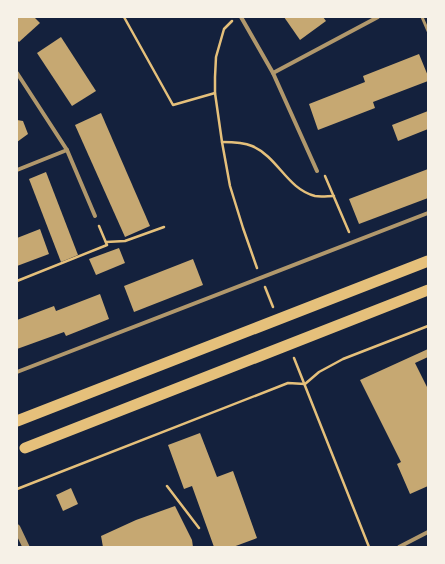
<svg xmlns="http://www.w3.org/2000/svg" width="445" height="564" viewBox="0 0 445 564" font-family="'Fira Sans',sans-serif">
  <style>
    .building { fill: #c6a872 }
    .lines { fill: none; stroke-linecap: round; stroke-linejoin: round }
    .path { stroke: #e5c07b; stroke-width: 2.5 }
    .service { stroke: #b1986c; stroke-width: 3 }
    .minor { stroke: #b1986c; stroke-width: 4 }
    .tertiary { stroke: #b1986c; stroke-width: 7 }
    .trunk { stroke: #e5c07b; stroke-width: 11 }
  </style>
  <rect width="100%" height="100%" fill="#14213d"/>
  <!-- building -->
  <g class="building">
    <path d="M17,17H34L40,23L19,42L17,40Z"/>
    <path d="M284,17H323L326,21L300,40Z"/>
    <path d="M61,37L96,91L72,106L37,53Z"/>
    <path d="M419,54L428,76V81L373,102L375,108L318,130L309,104L365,82L363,76Z"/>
    <path d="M428,111V129L398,141L392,125Z"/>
    <path d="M101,113L150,226L125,237L75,125Z"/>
    <path d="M17,120L23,121L28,134L17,142Z"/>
    <path d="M428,169V198L359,224L349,199Z"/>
    <path d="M46,172L78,255L61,262L29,179Z"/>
    <path d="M40,229L49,254L17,266V238Z"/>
    <path d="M119,248L125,263L96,275L89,259Z"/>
    <path d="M193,259L203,285L134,312L124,286Z"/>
    <path d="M100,294L109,319L66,336L64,332L17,349V320L54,306L56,311Z"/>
    <path d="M428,349V357L415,363L428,389V486L410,494L397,464L401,462L360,380Z"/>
    <path d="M200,433L217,477L233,471L257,538L233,547H214L192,486L184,489L168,445Z"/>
    <path d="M71,488L78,504L63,511L56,495Z"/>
    <path d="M175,506L192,540L193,547H103L101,536L136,520Z"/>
  </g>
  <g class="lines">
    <!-- path -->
    <g class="path">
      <path d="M124,17L173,105L215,93"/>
      <path d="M232,21L224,29L216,57L215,77V93L222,142L230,186L243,228L257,268"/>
      <path d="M222,142C232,142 243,142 252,146C278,157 287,189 315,196C321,197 328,196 334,196"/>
      <path d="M325,176L349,232"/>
      <path d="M106,242L125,241L164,227"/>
      <path d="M17,281L107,245L99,226"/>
      <path d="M265,287L273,307"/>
      <path d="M294,358L369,547"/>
      <path d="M167,486L199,528"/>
      <path d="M17,489L288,383L305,384L319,372L343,359L428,326"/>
    </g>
    <!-- service -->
    <path class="service" d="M422,17L428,31"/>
    <!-- minor -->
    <g class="minor">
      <path d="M241,17L273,73L317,171"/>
      <path d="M17,73L67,150L95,216"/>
      <path d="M273,73L378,17"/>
      <path d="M17,170L67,150"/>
      <path d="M17,372L428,213"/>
      <path d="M399,547L428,532"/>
    </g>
    <!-- tertiary -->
    <path class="tertiary" d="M17,528L26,547"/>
    <!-- trunk -->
    <g class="trunk">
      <path d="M17,421L428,261"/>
      <path d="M25,448L428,290"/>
    </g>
  </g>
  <!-- border -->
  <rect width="445" height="564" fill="none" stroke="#f6f1e7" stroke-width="36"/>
</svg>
